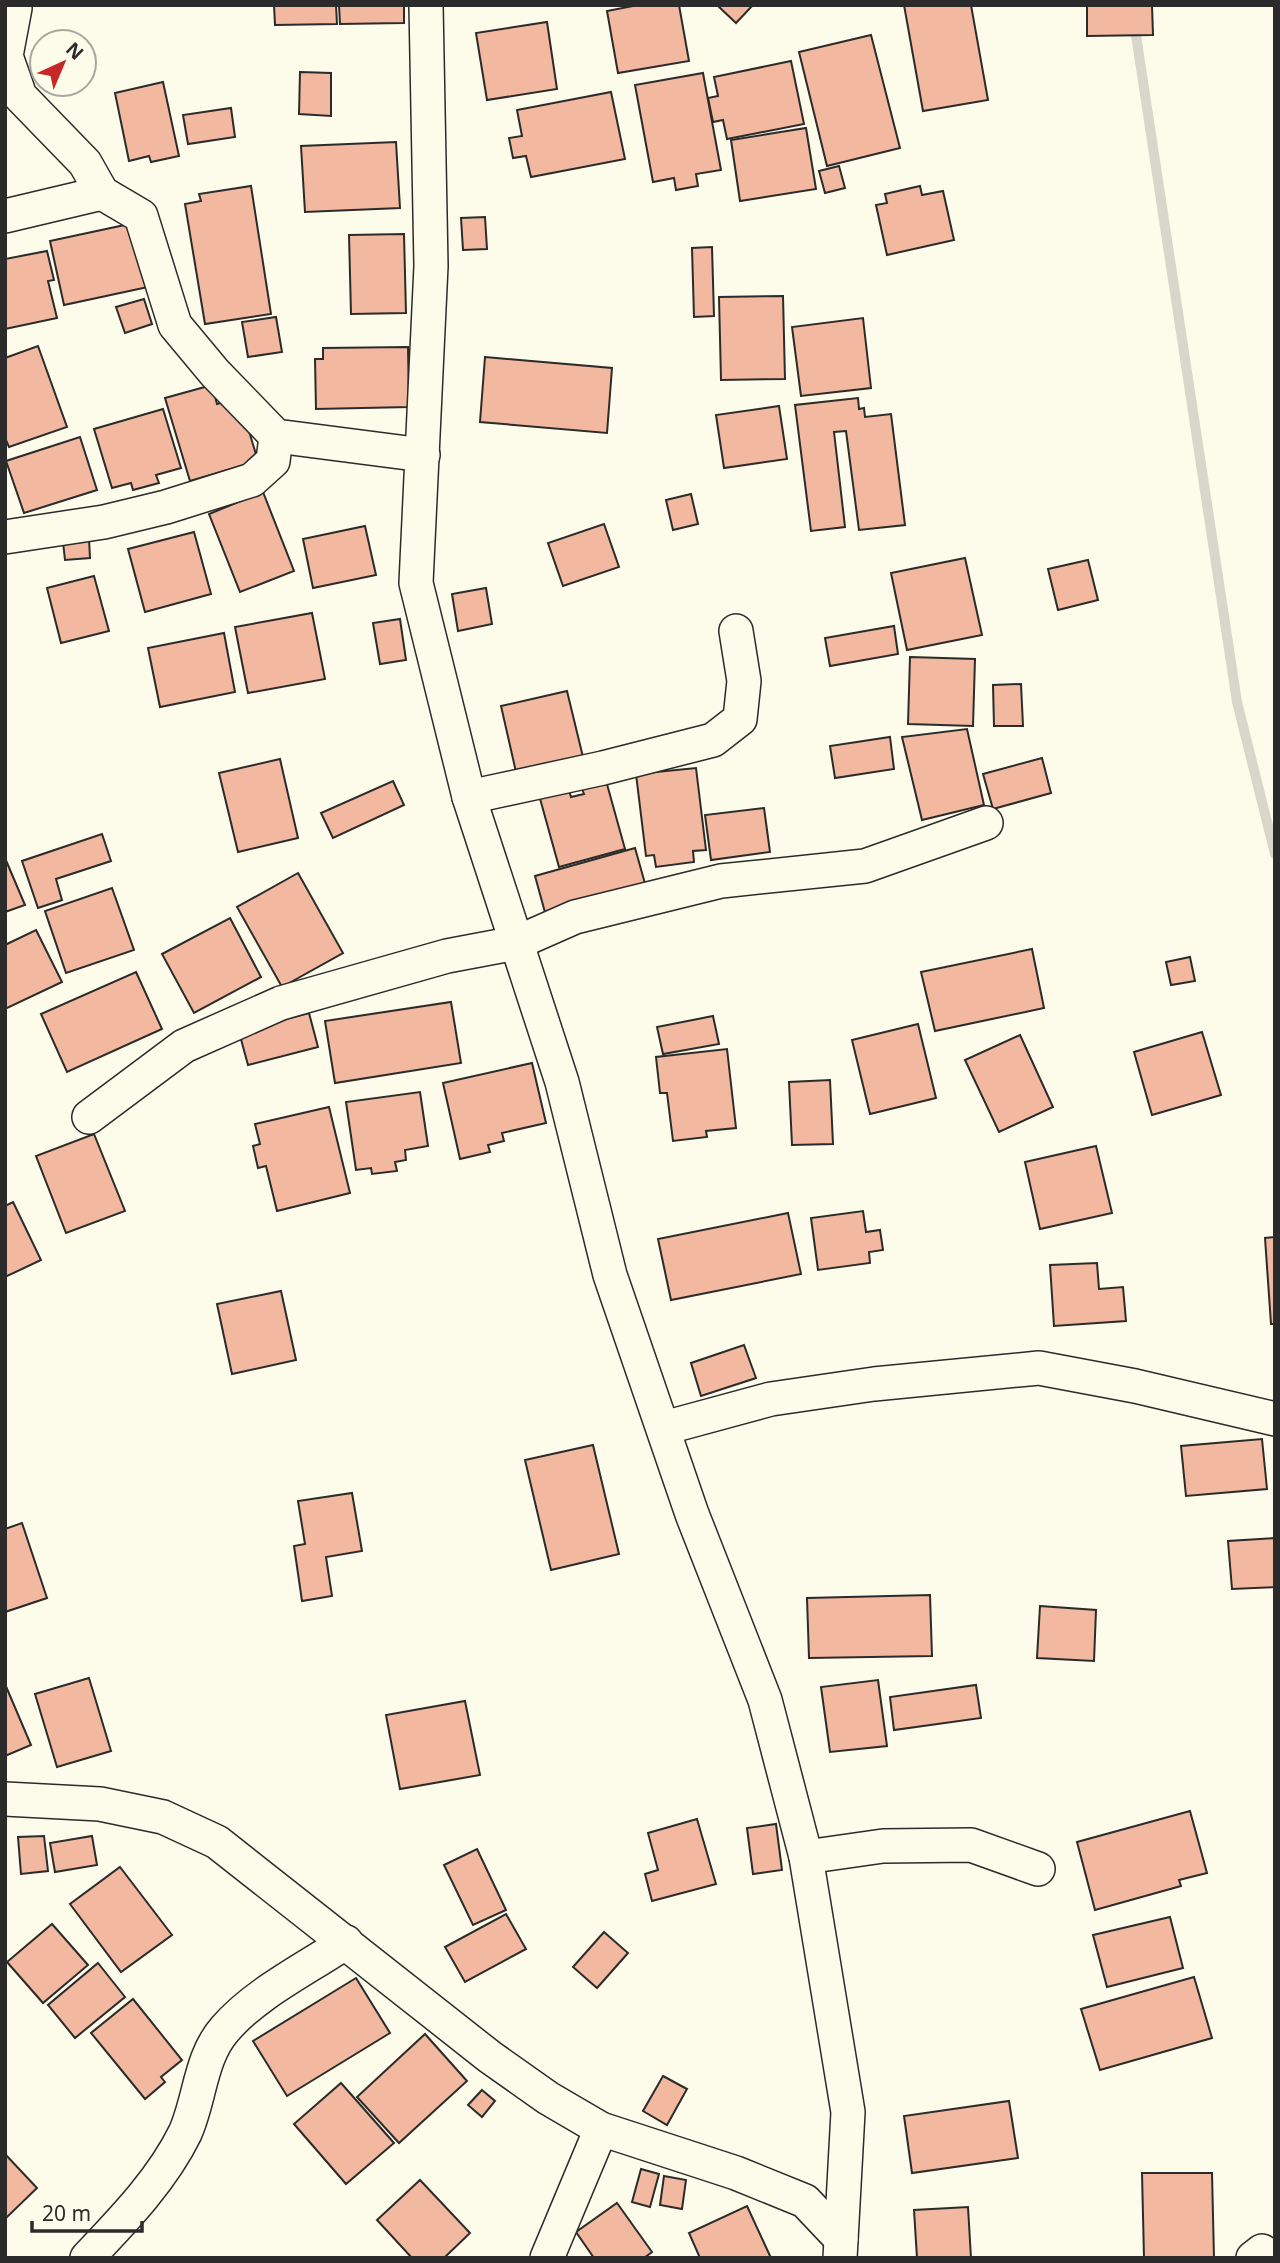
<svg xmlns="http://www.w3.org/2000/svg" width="1280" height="2263" viewBox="0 0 1280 2263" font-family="'Noto Sans',sans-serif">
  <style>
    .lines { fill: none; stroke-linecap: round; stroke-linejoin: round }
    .stream { stroke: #d8d7c9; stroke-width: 10 }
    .building { fill: #f2b8a0; stroke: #2b2b2b; stroke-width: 2 }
    .street-casing { stroke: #2b2b2b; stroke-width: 36 }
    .street { stroke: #fdfbea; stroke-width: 33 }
  </style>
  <rect width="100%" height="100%" fill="#fdfbea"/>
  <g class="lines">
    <!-- stream -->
    <path class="stream" d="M1134,22L1237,702L1275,854"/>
  </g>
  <!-- building -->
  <g class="building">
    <path d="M274,5H336L337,24L275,25Z"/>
    <path d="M339,5H404V23L340,24Z"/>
    <path d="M638,5H679L689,61L618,73L607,11Z"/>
    <path d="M717,5H753L736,23Z"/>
    <path d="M904,5H971L988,100L923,111Z"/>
    <path d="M1087,5H1152L1153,35L1087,36Z"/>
    <path d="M547,22L557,89L487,100L476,33Z"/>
    <path d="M871,35L900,148L827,166L799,52Z"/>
    <path d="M791,61L804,124L727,139L723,120L713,122L708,98L718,96L714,77Z"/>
    <path d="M300,72L331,73V116L299,114Z"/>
    <path d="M703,73L721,170L696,174L698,186L676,190L674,178L653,182L635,85Z"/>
    <path d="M163,82L179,156L151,162L149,156L129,161L115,93Z"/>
    <path d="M611,92L625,159L531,177L526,156L513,158L509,138L522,136L517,110Z"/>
    <path d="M231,108L235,137L188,144L183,115Z"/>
    <path d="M806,128L816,189L740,201L731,140Z"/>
    <path d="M396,142L400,208L305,212L301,146Z"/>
    <path d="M839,166L845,188L825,193L819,171Z"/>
    <path d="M251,186L271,314L205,324L185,204L201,201L199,194Z"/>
    <path d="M920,186L922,195L943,191L954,240L887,255L876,205L887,203L885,194Z"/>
    <path d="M485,217L487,249L463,250L461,218Z"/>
    <path d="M134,223L148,287L64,305L50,241Z"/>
    <path d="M404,234L406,313L351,314L349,235Z"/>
    <path d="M712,247L714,316L694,317L692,248Z"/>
    <path d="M47,251L54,280L48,281L57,318L5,329V259Z"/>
    <path d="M783,296L785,379L721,380L719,297Z"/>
    <path d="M144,299L152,324L125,333L116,307Z"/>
    <path d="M276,317L282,352L248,357L242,322Z"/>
    <path d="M863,318L871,388L801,396L792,327Z"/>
    <path d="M38,346L67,427L9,447L5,438V358Z"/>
    <path d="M408,347L409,407L316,409L315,359H323V348Z"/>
    <path d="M485,357L612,368L607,433L480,422Z"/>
    <path d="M212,385L217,404L239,398L258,461L190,481L165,398Z"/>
    <path d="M858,398L859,409L864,408L865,417L891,414L905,525L859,530L846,431L834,432L845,527L811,531L795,405Z"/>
    <path d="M779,406L787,459L724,468L716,415Z"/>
    <path d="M163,409L181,468L156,475L159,483L133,490L131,483L112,488L94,429Z"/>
    <path d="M80,437L97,490L24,513L6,461Z"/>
    <path d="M263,492L294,571L240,592L209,514Z"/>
    <path d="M691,494L698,524L673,530L666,500Z"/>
    <path d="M604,524L619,567L563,586L548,543Z"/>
    <path d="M365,526L376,575L313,588L303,539Z"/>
    <path d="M194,532L211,594L145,612L128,549Z"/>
    <path d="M89,539L90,558L65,560L63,542Z"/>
    <path d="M965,558L982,635L907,650L891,573Z"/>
    <path d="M1088,560L1098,600L1058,610L1048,569Z"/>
    <path d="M94,576L109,631L61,643L47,588Z"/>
    <path d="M486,588L492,624L458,631L452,594Z"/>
    <path d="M312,613L325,679L248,693L235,627Z"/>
    <path d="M400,619L406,660L380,664L373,623Z"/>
    <path d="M894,626L898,654L830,666L825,638Z"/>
    <path d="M224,633L235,692L160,707L148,648Z"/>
    <path d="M910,657L975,659L973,726L908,724Z"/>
    <path d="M1021,684L1023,726H994L993,685Z"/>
    <path d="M567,691L583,757L516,772L501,706Z"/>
    <path d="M967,729L984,805L922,820L902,737Z"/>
    <path d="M890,737L894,769L835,778L830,746Z"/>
    <path d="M1042,758L1051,793L993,809L983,774Z"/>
    <path d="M280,759L298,838L238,852L219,773Z"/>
    <path d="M696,768L706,850L693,851L694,862L656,867L654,855L646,856L636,774Z"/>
    <path d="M605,777L625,849L559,867L539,795L568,787L571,797L584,794L580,784Z"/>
    <path d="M393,781L404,805L333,838L321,813Z"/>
    <path d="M764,808L770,852L711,860L705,815Z"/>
    <path d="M102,834L111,861L56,879L62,900L38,908L22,861Z"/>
    <path d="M635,848L646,887L546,916L535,876Z"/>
    <path d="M5,858L25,905L5,912Z"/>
    <path d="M298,873L343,953L282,987L237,907Z"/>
    <path d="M112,888L134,950L66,973L45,911Z"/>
    <path d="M230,918L261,977L194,1013L162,954Z"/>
    <path d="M36,930L62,982L5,1009V945Z"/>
    <path d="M1032,949L1044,1008L935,1031L921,972Z"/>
    <path d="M1190,957L1195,981L1171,985L1166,962Z"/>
    <path d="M136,972L162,1029L67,1072L41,1014Z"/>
    <path d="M451,1002L461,1063L335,1083L325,1021Z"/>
    <path d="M309,1013L318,1047L248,1065L239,1032Z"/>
    <path d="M713,1016L719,1044L663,1054L657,1027Z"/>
    <path d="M918,1024L936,1098L870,1114L852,1040Z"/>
    <path d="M1202,1032L1221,1095L1152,1115L1134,1052Z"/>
    <path d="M1020,1035L1053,1107L999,1132L965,1060Z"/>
    <path d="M727,1049L736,1128L706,1131L707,1137L673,1141L667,1093H660L656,1057Z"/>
    <path d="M532,1063L546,1123L502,1133L504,1141L488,1145L490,1152L460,1159L443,1083Z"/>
    <path d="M830,1080L833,1144L792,1145L789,1082Z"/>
    <path d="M420,1092L428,1146L405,1150L406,1160L395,1162L397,1171L372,1174L371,1168L356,1170L346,1102Z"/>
    <path d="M329,1107L350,1193L277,1211L266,1166L258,1168L253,1146L260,1144L255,1124Z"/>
    <path d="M94,1134L125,1211L66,1233L36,1156Z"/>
    <path d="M1096,1146L1112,1213L1040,1229L1025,1162Z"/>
    <path d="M13,1202L41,1260L5,1277V1206Z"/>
    <path d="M863,1211L866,1232L880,1230L883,1250L869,1252L870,1263L818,1270L811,1218Z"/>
    <path d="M788,1213L801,1274L671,1300L658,1239Z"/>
    <path d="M1275,1237V1324H1271L1265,1238Z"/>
    <path d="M1097,1263L1099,1289L1123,1287L1126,1321L1054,1326L1050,1265Z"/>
    <path d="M281,1291L296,1360L232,1374L217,1304Z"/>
    <path d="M744,1345L756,1378L701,1396L691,1363Z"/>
    <path d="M1262,1439L1267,1489L1186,1496L1181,1446Z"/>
    <path d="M593,1445L619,1554L551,1570L525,1460Z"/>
    <path d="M352,1493L362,1551L326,1557L332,1596L302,1601L294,1546L305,1544L298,1501Z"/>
    <path d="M22,1523L47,1598L5,1612V1529Z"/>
    <path d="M1275,1538V1587L1232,1589L1228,1541Z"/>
    <path d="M930,1595L932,1656L809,1658L807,1598Z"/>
    <path d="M1040,1606L1096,1610L1094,1661L1037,1658Z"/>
    <path d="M89,1678L111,1751L57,1767L35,1694Z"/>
    <path d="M878,1680L887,1746L830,1752L821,1687Z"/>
    <path d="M5,1684L31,1745L5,1756Z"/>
    <path d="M976,1685L981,1718L894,1730L890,1697Z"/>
    <path d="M465,1701L480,1775L400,1789L386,1715Z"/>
    <path d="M1190,1811L1207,1873L1179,1880L1181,1886L1095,1910L1077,1842Z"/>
    <path d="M697,1819L716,1884L652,1901L645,1874L658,1870L648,1833Z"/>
    <path d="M776,1824L782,1870L753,1874L747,1828Z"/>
    <path d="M44,1836L48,1871L21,1874L18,1837Z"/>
    <path d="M92,1836L97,1865L55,1872L50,1843Z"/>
    <path d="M477,1849L506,1910L473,1925L444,1865Z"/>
    <path d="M120,1867L172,1935L121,1972L70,1904Z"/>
    <path d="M506,1914L526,1949L465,1982L445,1947Z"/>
    <path d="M1170,1917L1183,1968L1107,1987L1093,1935Z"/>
    <path d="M52,1924L88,1965L43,2003L7,1962Z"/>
    <path d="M604,1932L628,1953L597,1988L573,1967Z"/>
    <path d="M98,1963L125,1997L75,2038L48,2005Z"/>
    <path d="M1194,1977L1212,2038L1100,2070L1081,2009Z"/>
    <path d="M356,1978L390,2033L287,2096L253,2041Z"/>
    <path d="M133,1999L182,2060L161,2077L165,2082L145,2099L91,2033Z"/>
    <path d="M425,2034L467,2081L399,2143L357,2097Z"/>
    <path d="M663,2076L687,2089L667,2125L643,2111Z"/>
    <path d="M341,2083L394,2143L346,2184L294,2124Z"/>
    <path d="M482,2090L495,2101L482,2117L468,2105Z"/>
    <path d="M1009,2101L1018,2158L912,2173L904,2116Z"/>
    <path d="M5,2154L37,2188L5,2219Z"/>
    <path d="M641,2169L659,2174L650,2207L632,2202Z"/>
    <path d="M1142,2173H1212L1214,2258H1144Z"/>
    <path d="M664,2176L686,2180L682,2209L660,2205Z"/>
    <path d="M420,2180L470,2233L444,2258H412L377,2220Z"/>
    <path d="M617,2203L652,2252L644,2258H594L576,2232Z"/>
    <path d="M747,2206L771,2258H700L689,2233Z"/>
    <path d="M968,2207L971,2258H917L914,2210Z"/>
  </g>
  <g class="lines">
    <defs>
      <g id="street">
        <path d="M426,5L431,266L416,583L469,797L562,1082L610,1275L692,1514L765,1700L806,1857L848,2112L840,2258"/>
        <path d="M15,8L6,56L20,96L85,163L102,193L141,216L175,325L215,373L276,436L423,455"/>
        <path d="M5,216L102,193"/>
        <path d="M5,537L104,522L166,507L252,480L273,461L276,436"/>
        <path d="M469,797L603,768L713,740L740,719L744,681L736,631"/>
        <path d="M89,1117L184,1046L281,1003L447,956L516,943L575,917L721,881L865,866L986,823"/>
        <path d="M664,1428L771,1399L874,1384L1039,1368L1135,1386L1275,1419"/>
        <path d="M5,1799L100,1804L163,1817L217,1842L490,2057L548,2098L601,2129L736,2173L805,2201L841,2239"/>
        <path d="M806,1857L883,1846L971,1845L1038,1869"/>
        <path d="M87,2258C123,2220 162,2180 185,2133C200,2100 200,2057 225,2029C256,1993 306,1969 346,1942"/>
        <path d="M547,2258L601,2129"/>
        <path d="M1253,2258L1262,2251"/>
      </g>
    </defs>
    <!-- street casing -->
    <use href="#street" class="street-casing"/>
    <!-- street -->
    <use href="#street" class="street"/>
  </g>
  <!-- border -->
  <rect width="1280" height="2263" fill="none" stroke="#2b2b2b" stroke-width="14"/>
  <!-- north arrow -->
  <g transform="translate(63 63) rotate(44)"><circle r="33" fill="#fdfbea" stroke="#a9a89e" stroke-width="2"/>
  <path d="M0-5L12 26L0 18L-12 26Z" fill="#c62828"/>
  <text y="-10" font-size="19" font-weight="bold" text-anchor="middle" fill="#2b2b2b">N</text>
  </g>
  <!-- scale -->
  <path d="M32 2221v10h110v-10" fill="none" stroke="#2b2b2b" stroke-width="3.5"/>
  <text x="42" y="2221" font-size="21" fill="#2b2b2b" stroke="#fdfbea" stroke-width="5" paint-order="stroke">20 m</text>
</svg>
